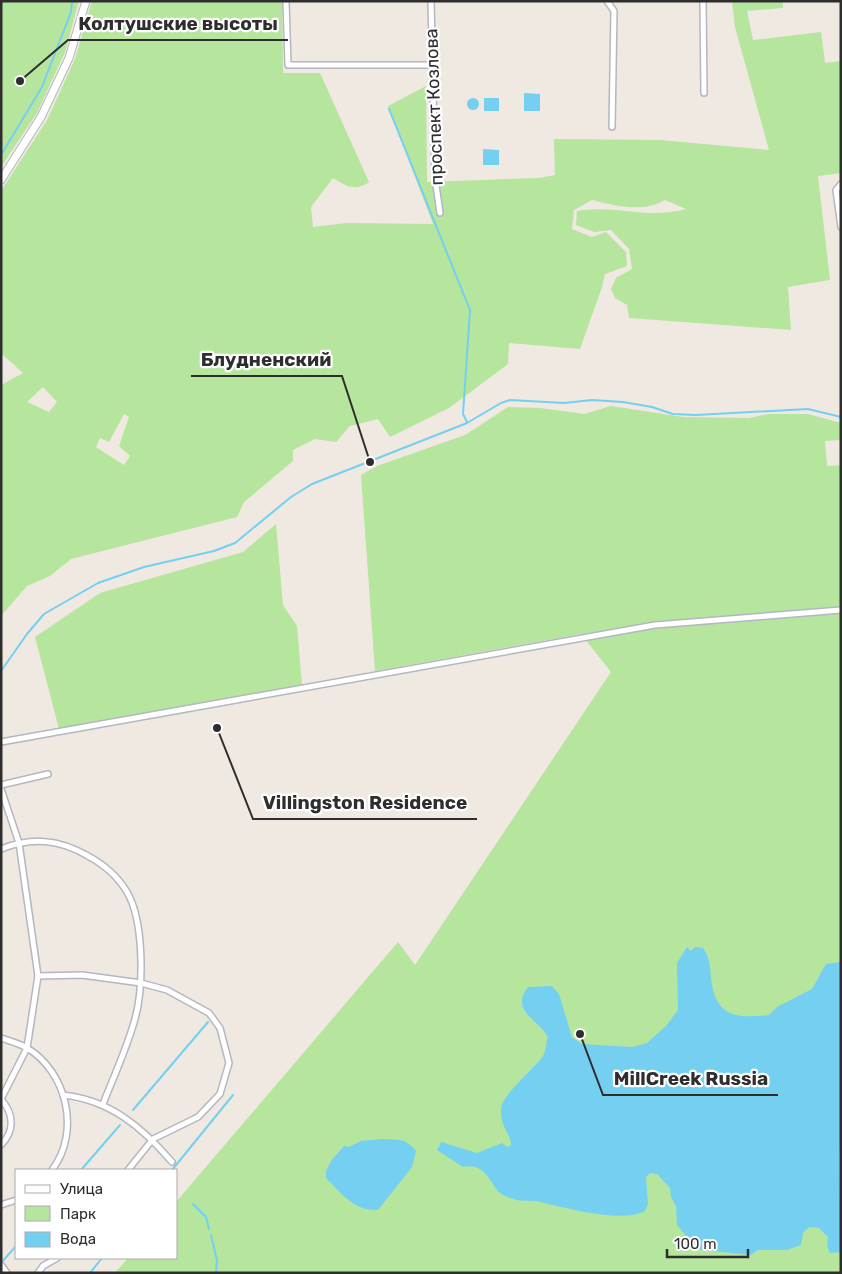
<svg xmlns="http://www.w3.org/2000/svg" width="842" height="1274" viewBox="0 0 842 1274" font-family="Rubik,sans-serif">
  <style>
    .green { fill: #b6e59e; fill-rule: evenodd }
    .water { fill: #75cff0 }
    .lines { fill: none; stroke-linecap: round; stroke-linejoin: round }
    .stream { stroke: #75cff0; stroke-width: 2 }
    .street-casing { stroke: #b4b7c1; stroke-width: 8 }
    .secondary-casing { stroke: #b4b7c1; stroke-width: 9 }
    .street { stroke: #fff; stroke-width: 5 }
    .secondary { stroke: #fff; stroke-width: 7 }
    .labels { text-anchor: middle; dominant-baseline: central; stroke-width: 4.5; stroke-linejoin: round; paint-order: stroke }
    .street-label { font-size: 18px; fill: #2e2e2e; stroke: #fff }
    .leader { fill: none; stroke: #2e2e2e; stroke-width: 2 }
    .callout-dot { fill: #2e2e2e; stroke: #fff; stroke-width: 2 }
    .callout-label { font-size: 19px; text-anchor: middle; font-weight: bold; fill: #2e2e2e; stroke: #fff; stroke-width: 4.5; stroke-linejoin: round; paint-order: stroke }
  </style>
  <rect width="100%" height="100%" fill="#efe9e1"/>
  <!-- green -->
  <g class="green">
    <path d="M1,1H79L65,52L37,113L1,167Z"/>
    <path d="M92,1H282L283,73H320L369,182C355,192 346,186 333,178L311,207L313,227L346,223L433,224L388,106L426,86L427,182L539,178L555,175L554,139L660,140L769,150L735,27L732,1H783V8L747,11L753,40L821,32L825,63L841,61V173L818,176L830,280L788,287L791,330L629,318L627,305L615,298L611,289L616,278L632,269L629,249L611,230L594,232L576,225L577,211C614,204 650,220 686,209L665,200C642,213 616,206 592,200L574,210L572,229L592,237L606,232L626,252L627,266L605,274L602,287L580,349L509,343L508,364L449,408L390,437L378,419L350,426L336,442L315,439L293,450V461L244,502L237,517L71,559L50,576L27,586L1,616V385L23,373L1,353V191L47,120L75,59ZM43,387L57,402L49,412L27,402ZM124,414L129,417L119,446L130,456L124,465L96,447L100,438L109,442Z"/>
    <path d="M611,406L683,417L749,418L768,414H808L841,423V440L825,441L827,466L841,465V1273H115L128,1258H176V1202L398,942L415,965L611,672L581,634L375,671L361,475L377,466L465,435L508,407L540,408L584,414Z"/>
    <path d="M276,524L283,605L297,626L302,685L59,729L35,637L100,593L243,552Z"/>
  </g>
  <!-- water -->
  <g class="water">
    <path d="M524,93L540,94V111H524Z"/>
    <rect x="484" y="98" width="15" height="13"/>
    <circle cx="473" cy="104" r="6"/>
    <path d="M483,149L499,150V165H483Z"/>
    <path d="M687,947L691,951L695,947L703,948C710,958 710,966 711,978C715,1016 735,1019 769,1015L777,1007L812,989L826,964L841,962V1144L839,1154L841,1252L830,1253L827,1246L828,1237L819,1228L809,1227L803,1233L801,1245L787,1250H758L751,1255L701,1250L691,1242L677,1225L676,1206L671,1197L670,1188L657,1174L650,1173L646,1177L648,1204L645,1211C620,1224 563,1207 536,1201C529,1200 521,1202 514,1199C509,1198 500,1194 497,1190C488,1177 482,1163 463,1167L437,1150L441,1142L477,1153L502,1143L507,1147L511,1145C511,1134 500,1127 501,1108C503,1094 535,1068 543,1056C546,1051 546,1042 548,1037C537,1018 510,1011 528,987L552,986L559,994L572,1037L582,1044L632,1047L647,1043L666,1026L678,1010L677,963Z"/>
    <path d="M382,1139C397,1140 407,1138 416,1151L412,1167L378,1210C354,1211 342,1194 326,1178V1171L331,1161L344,1146L349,1147L361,1141Z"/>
  </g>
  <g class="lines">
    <!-- stream -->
    <g class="stream">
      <path d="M389,109L470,310L463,414L467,422"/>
      <path d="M1,155L42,87L71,12L72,1"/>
      <path d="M1,671L27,634L44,614L98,583L144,567L214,551L235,543L291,497L312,484L467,423L501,403L510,400L564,403L592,400L623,402L652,407L673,414L696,415L808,409L841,417"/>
      <path d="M133,1110L208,1022"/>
      <path d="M81,1170L120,1125"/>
      <path d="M172,1170L233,1095"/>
      <path d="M193,1204L206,1217L209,1229"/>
      <path d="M211,1235L217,1260L216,1273"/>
      <path d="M1,1263L16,1246"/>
      <path d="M90,1273L102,1258"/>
    </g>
    <defs>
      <g id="street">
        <path d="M286,1L288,65H431"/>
        <path d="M431,1L435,178L440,213"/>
        <path d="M607,1L614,11L612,127"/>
        <path d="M703,1L704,93"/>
        <path d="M841,184L836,190L841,227"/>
        <path d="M1,742L655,625L841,610"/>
        <path d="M1,785L48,774"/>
        <path d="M1,789L19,843L38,976L27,1048L1,1099"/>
        <path d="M1,849C32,837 59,839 88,856C103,864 118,877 127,892C144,921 144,986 135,1019C127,1048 114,1076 103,1104"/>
        <path d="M38,976L82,975L141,983L167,990L209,1013L220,1028L229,1063L220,1094L198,1117L153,1139L128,1170"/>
        <path d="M1,1038C9,1041 19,1043 27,1048C67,1072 81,1132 52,1170"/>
        <path d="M63,1095C110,1100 142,1127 172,1162"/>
        <path d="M1,1099C14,1114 15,1131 1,1145"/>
        <path d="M1,1205L16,1200"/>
        <path d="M1,1265L7,1273"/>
        <path d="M38,1273L43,1266L57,1258"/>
      </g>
      <path id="secondary" d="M1,180L41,117L69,58L86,1"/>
    </defs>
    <!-- street casing -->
    <use href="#street" class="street-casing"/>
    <!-- secondary casing -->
    <use href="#secondary" class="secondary-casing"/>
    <!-- street -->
    <use href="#street" class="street"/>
    <!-- secondary -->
    <use href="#secondary" class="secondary"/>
  </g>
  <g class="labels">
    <!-- street labels -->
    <g class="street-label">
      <text transform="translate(434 107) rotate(-92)">проспект Козлова</text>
    </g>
  </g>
  <!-- callouts -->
  <path class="leader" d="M20 81L68 40H288M370 462L342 376H191M217 728L253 819H477M580 1034L603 1095H778"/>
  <g class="callout-dot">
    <circle cx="20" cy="81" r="5"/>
    <circle cx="370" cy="462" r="5"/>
    <circle cx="217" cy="728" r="5"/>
    <circle cx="580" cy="1034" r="5"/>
  </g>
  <g class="callout-label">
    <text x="178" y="30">Колтушские высоты</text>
    <text x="266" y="366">Блудненский</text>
    <text x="365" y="809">Villingston Residence</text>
    <text x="691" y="1085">MillCreek Russia</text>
  </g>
  <!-- border -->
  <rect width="842" height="1274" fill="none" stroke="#2e2e2e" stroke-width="5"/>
  <!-- legend -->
  <rect x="15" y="1169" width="162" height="90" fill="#ffffff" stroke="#ababab"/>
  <rect x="25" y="1185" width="25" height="8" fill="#ffffff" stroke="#ababab"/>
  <text x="60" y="1194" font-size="15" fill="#2e2e2e">Улица</text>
  <rect x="25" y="1206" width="25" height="15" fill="#b6e59e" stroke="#ababab"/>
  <text x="60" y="1219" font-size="15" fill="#2e2e2e">Парк</text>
  <rect x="25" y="1232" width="25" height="15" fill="#75cff0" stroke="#ababab"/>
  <text x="60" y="1244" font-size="15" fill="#2e2e2e">Вода</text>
  <!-- scale -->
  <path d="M667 1249v8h81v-8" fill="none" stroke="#2e2e2e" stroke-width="2.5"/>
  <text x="674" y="1249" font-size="15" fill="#2e2e2e" stroke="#ffffff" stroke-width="4" paint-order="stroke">100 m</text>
</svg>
